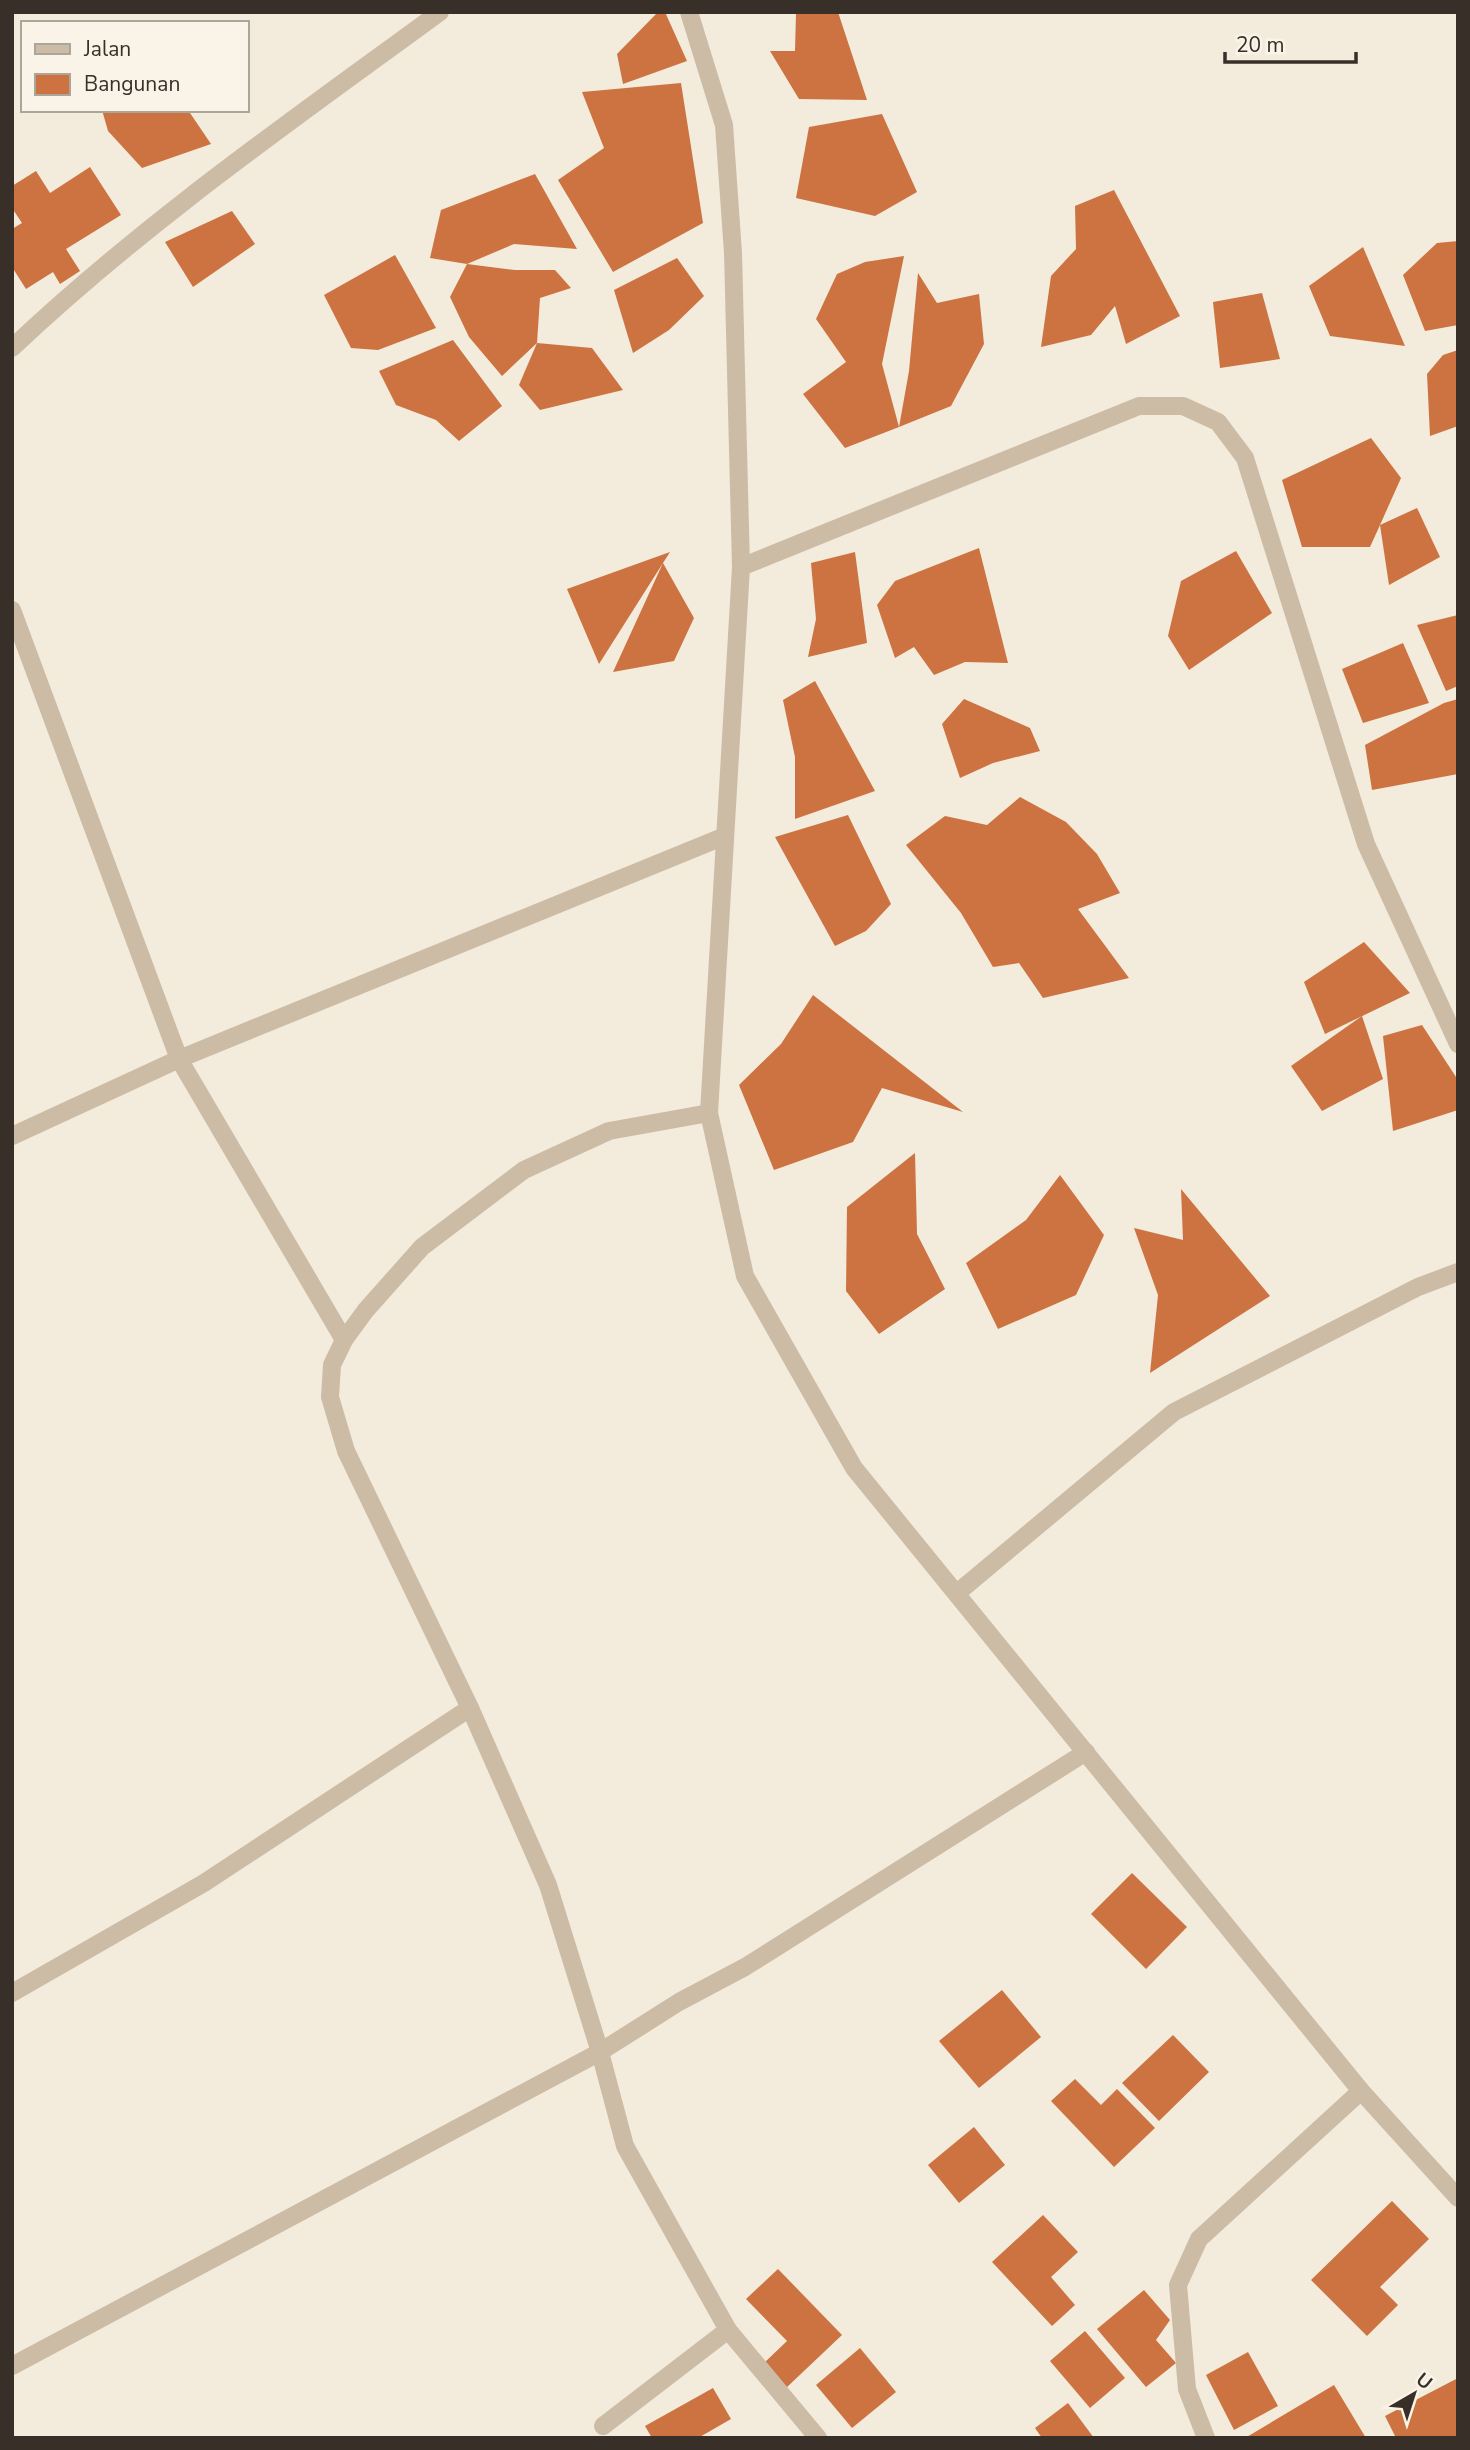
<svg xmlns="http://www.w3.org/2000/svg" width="1470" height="2450" viewBox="0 0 1470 2450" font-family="'Nunito Sans',sans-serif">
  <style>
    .building { fill: #cc7341 }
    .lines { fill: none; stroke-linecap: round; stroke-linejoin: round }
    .service { stroke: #ccbca6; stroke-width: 18 }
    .minor { stroke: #ccbca6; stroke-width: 18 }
  </style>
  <rect width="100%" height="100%" fill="#f3ebdb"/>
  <!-- building -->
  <g class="building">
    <path d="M658,12H665L687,61L623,84L617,54Z"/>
    <path d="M799,12H838L867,100L799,99L770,51H795L796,13Z"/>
    <path d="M681,83L703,223L613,272L558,180L604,148L582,92Z"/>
    <path d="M102,110H188L211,144L142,168L108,131Z"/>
    <path d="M882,114L917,192L875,216L796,198L809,127Z"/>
    <path d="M90,167L121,215L66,249L80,271L60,284L53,272L26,289L12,267V229L22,223L12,208V186L36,171L50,193Z"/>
    <path d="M535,174L577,249L514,244L467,264L430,258L441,210Z"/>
    <path d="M1114,190L1180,316L1126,344L1115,306L1091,335L1041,347L1051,276L1076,249L1075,206Z"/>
    <path d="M232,211L255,244L193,287L165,242Z"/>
    <path d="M1458,241V325L1425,331L1403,275L1437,243Z"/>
    <path d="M1363,247L1405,346L1330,336L1309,286Z"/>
    <path d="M395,255L436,328L378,350L351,348L324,295Z"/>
    <path d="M904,256L882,364L899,427L845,448L803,394L846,362L816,319L837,274L865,262Z"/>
    <path d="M677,258L704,296L669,330L633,353L614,290Z"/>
    <path d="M467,264L515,270H555L571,288L540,298L537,343L502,376L469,337L450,297Z"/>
    <path d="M918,273L937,303L979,294L984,344L951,406L899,427L909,371Z"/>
    <path d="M1262,293L1280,359L1220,368L1213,302Z"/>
    <path d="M453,340L502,406L459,441L436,420L396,405L379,371Z"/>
    <path d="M537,343L592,348L623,390L540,410L519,385Z"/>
    <path d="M1458,350V426L1430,436L1427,374L1443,355Z"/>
    <path d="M1371,438L1401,478L1380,525L1417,508L1440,557L1389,585L1380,525L1370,547H1302L1282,480Z"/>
    <path d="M979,548L1008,663L965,662L934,675L914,647L895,658L877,605L895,581Z"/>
    <path d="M1236,551L1272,613L1189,670L1168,636L1181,581Z"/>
    <path d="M670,552L663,563L694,618L674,661L613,672L663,563L599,664L567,589Z"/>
    <path d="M855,552L867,643L808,657L816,619L811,563Z"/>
    <path d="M1458,615V686L1446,691L1417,625Z"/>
    <path d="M1403,643L1429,703L1363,723L1342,669Z"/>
    <path d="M815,681L875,791L795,819V757L783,700Z"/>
    <path d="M964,699L1030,728L1040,751L993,763L960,778L942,724Z"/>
    <path d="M1458,699V774L1372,790L1365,745L1444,703Z"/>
    <path d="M1020,797L1066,822L1097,854L1120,893L1078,909L1129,978L1043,998L1019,963L993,967L961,913L906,845L945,816L987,825Z"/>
    <path d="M848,815L891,904L866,931L835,946L775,837Z"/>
    <path d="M1364,942L1410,993L1325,1034L1304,982Z"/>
    <path d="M813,995L963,1112L882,1088L853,1142L774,1170L739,1085L781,1044Z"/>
    <path d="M1362,1016L1383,1079L1322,1111L1291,1066Z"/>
    <path d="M1422,1025L1458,1080V1110L1393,1131L1383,1036Z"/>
    <path d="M915,1153L917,1234L945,1289L879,1334L846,1291L847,1207Z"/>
    <path d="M1060,1175L1104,1235L1076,1295L998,1329L966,1263L1026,1220Z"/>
    <path d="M1181,1189L1270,1296L1150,1373L1158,1295L1134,1228L1183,1240Z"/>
    <path d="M1132,1873L1187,1927L1146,1969L1091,1914Z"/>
    <path d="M1002,1990L1041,2037L979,2088L939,2041Z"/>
    <path d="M1173,2035L1209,2072L1159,2121L1122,2083Z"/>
    <path d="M1075,2079L1101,2105L1117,2089L1155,2128L1114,2167L1051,2101Z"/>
    <path d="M974,2127L1005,2165L959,2203L928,2165Z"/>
    <path d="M1392,2201L1429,2239L1380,2287L1398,2305L1367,2336L1311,2280Z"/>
    <path d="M1043,2215L1078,2252L1051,2277L1075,2305L1052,2326L992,2262Z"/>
    <path d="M778,2269L842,2335L786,2388L763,2364L787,2341L746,2299Z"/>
    <path d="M1144,2290L1170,2320L1156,2340L1176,2363L1146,2387L1097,2329Z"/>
    <path d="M1085,2331L1125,2378L1090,2408L1050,2361Z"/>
    <path d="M860,2348L896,2392L852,2428L816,2385Z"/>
    <path d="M1248,2352L1278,2406L1234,2430L1206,2375Z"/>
    <path d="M1458,2378V2438H1396L1385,2416Z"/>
    <path d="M1334,2385L1366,2438H1245Z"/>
    <path d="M713,2388L731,2419L698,2438H652L645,2426Z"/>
    <path d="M1068,2403L1094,2438H1042L1035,2428Z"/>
  </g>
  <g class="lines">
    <!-- service -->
    <path class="service" d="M603,2426L728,2330"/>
    <!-- minor -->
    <g class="minor">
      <path d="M689,12L724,125L733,253L741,567L709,1113L745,1276L854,1468L1361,2091L1458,2198"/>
      <path d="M12,348C144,223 294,119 440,12"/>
      <path d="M741,567L1139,406H1183L1218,422L1245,458L1366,844L1458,1044"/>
      <path d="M12,610L179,1059L344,1340"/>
      <path d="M12,1136L179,1059L725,836"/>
      <path d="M957,1593L1174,1412L1418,1287L1458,1272"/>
      <path d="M12,1993L204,1883L470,1708"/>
      <path d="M12,2366L600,2052L548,1885L470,1708L346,1451L330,1397L332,1365L344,1340L366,1310L422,1247L524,1170L609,1131L709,1113"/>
      <path d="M818,2438L728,2330L625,2146L600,2052L679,2002L745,1967L1086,1752"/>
      <path d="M1206,2438L1187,2389L1178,2285L1199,2239L1361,2091"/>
    </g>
  </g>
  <!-- border -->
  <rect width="1470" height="2450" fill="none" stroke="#382f28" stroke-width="28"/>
  <!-- legend -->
  <rect x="21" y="21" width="228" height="91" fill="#faf4e8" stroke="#aca59b" stroke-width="2"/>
  <rect x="35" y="44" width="35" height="10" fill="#ccbca6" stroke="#aca59b" stroke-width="2"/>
  <text x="84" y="56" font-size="21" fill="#382f28">Jalan</text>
  <rect x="35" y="74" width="35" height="21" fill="#cc7341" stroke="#aca59b" stroke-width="2"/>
  <text x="84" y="91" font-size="21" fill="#382f28">Bangunan</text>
  <!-- north arrow -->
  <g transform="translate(1414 2394) rotate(39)" stroke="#faf4e8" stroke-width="5" paint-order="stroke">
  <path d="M0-5L12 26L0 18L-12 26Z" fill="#382f28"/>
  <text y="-10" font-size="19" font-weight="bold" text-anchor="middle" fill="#382f28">U</text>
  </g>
  <!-- scale -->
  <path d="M1225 52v10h131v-10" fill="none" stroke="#382f28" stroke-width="3.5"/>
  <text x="1236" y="52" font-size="21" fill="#382f28" stroke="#faf4e8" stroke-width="5" paint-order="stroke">20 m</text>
</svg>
